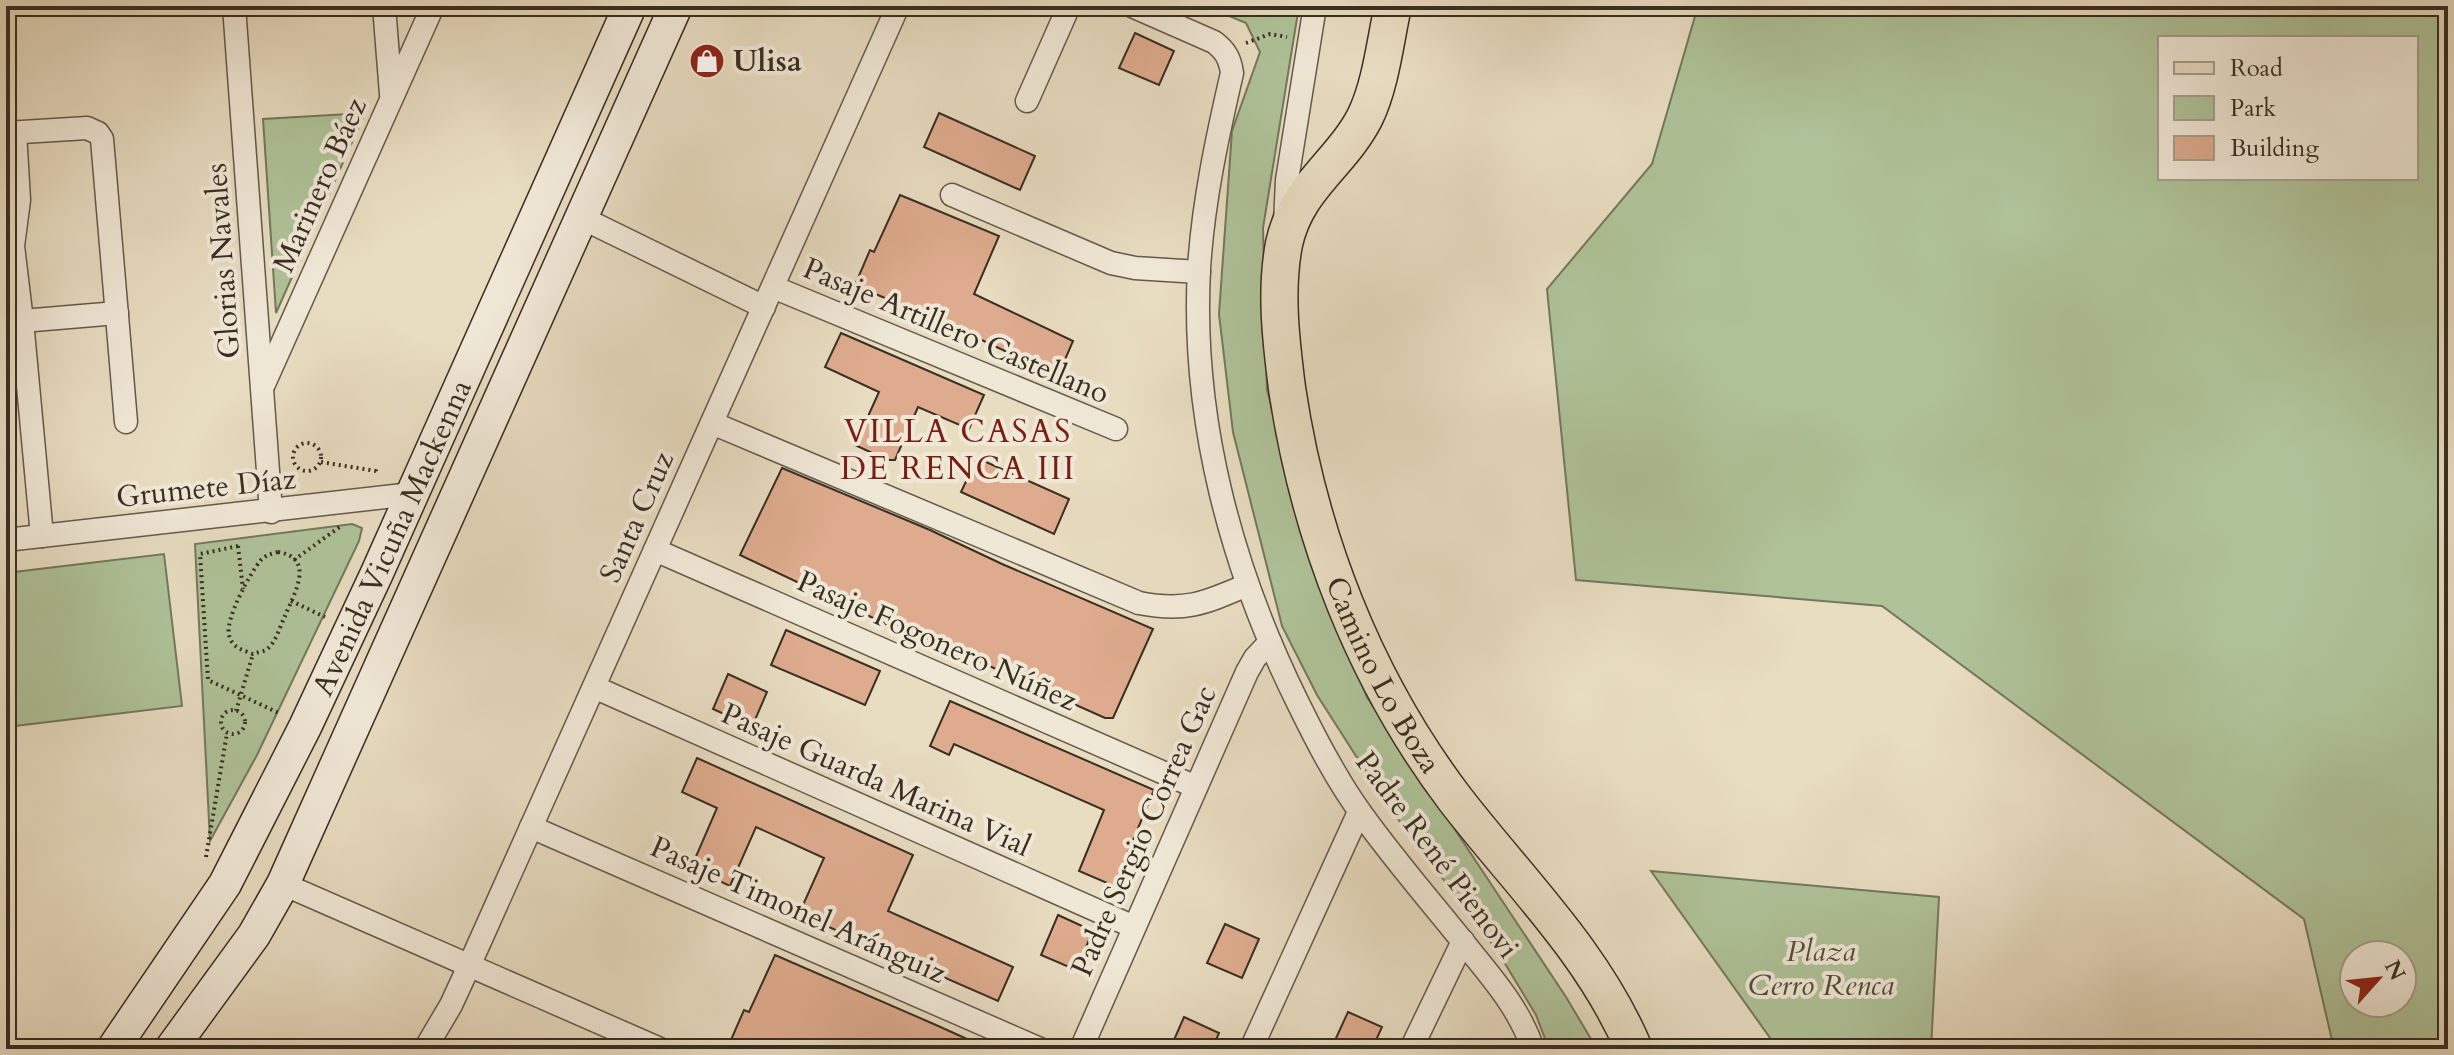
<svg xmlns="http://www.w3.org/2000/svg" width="2454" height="1055" viewBox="0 0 2454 1055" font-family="Cardo,serif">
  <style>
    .green { fill: #afc298; stroke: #74785d; stroke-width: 2; fill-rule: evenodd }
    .building { fill: #deab8e; stroke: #392e22; stroke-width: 2 }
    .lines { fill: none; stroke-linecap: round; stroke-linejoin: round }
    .street-casing { stroke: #655a4a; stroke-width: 25 }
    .secondary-casing { stroke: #392e22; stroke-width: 35 }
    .primary-casing { stroke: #392e22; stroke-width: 39 }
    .path { stroke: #392e22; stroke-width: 4; stroke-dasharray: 2 4; stroke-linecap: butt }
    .street { stroke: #f0e8d7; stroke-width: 22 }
    .secondary { stroke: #f0e8d7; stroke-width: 32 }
    .primary { stroke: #e8dcc1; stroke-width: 36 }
    .labels { text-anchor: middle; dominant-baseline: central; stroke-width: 8; stroke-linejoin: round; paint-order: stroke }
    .poi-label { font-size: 30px; font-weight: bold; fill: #392e22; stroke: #f0e8d7; text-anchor: start }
    .street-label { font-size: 30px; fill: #392e22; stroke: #f0e8d7 }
    .park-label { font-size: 30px; font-style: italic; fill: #514c3a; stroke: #f0e8d7 }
    .neighbourhood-label { font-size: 32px; letter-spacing: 2px; fill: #7a1f14; stroke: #f0e8d7 }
  </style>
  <rect width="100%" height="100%" fill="#e8dcc1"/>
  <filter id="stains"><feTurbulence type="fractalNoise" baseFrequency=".0025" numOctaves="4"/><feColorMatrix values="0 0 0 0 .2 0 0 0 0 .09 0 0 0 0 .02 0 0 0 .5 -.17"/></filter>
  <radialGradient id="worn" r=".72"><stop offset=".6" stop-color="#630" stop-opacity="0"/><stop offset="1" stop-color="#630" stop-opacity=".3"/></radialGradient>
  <!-- green -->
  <g class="green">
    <path d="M1233,6H1299L1263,228L1267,390L1312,558L1367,697L1566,997L1597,1049H1549L1536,1015L1498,952L1386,803L1317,695L1282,626L1233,432L1219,314L1232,131L1260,52L1246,23L1229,16Z"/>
    <path d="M1698,6H2448V1049H2334L2304,919L1882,606L1576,580L1547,289L1652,164ZM2416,38V178H2160V38ZM2402,955V1003H2354V955Z"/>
    <path d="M365,113L276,313L263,119Z"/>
    <path d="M352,524L362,528L359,541L257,755L210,841L195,544Z"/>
    <path d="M164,554L182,706L6,727V573Z"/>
    <path d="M1651,871L1939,897L1931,1049H1778Z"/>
  </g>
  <!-- building -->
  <g class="building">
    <path d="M1135,33L1174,51L1159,85L1119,68Z"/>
    <path d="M939,113L1035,156L1020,190L924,147Z"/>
    <path d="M900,195L999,236L974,294L1073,341L1058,376L952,326L951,327L855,285L870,250L874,252Z"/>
    <path d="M841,333L984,395L969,429L918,407L895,460H887L855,445L879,392L825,367Z"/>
    <path d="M977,458L1069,499L1054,534L961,492Z"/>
    <path d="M782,468L930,530L1002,564L1153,629L1113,718H1105L889,621L888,625L740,555Z"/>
    <path d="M786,630L880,671L865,705L771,665Z"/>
    <path d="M728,674L767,692L752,727L713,709Z"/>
    <path d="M950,701L1154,790L1114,886L1079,871L1104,810L954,744L949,755L930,746Z"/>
    <path d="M697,758L913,855L888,911L1013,967L998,1001L799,914L824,858L756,827L730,886L691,868L717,808L682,792Z"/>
    <path d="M1058,915L1093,931L1076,970L1041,955Z"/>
    <path d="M1225,924L1259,939L1242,978L1207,963Z"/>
    <path d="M775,955L936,1025L989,1049H727L744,1010L749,1012Z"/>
    <path d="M1348,1012L1382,1027L1372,1049H1331Z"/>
    <path d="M1184,1017L1219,1033L1212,1049H1170Z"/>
  </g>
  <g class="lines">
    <defs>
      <g id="street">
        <path d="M234,6L271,512"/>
        <path d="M384,6L391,94"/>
        <path d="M1132,6L1214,42C1226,51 1230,59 1232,73C1217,138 1203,203 1199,269C1191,419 1231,567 1297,701C1316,740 1337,781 1363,816C1396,862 1433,904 1468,948C1494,980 1520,1010 1533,1049"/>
        <path d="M1027,101L1069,6"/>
        <path d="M15,132L19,200L13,246L22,321L42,536"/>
        <path d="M6,133L87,128L98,133L102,139L126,422"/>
        <path d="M952,195L1111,263L1135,268L1199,272"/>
        <path d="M582,218L764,307"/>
        <path d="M1285,224L1287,180L1315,6"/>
        <path d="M773,287L1116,429"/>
        <path d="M22,321L117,313"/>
        <path d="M264,384L433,6"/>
        <path d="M712,423L1139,603C1186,612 1205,603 1247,585"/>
        <path d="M6,540L412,494"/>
        <path d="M655,550L1196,787"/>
        <path d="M594,687L1134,927"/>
        <path d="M531,827L1040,1049"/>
        <path d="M283,884L660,1049"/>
        <path d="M425,1049L451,1005L469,966L898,6"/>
        <path d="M1081,1049L1247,672L1255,658L1270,642"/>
        <path d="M1251,1049L1359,812"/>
        <path d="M1411,1049L1463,941"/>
      </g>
      <g id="secondary">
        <path id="s1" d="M113,1049L225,884L305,727L377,573L630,6"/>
        <path d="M171,1049L254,935L283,884L676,6"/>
      </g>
      <g id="primary">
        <path id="s2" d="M1393,6C1385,42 1381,84 1365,117C1341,164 1296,187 1284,244C1275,291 1281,341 1287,388C1309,536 1364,679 1455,799C1518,881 1593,952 1634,1049"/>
      </g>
    </defs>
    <!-- street casing -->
    <use href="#street" class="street-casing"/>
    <!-- secondary casing -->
    <use href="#secondary" class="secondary-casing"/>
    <!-- primary casing -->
    <use href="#primary" class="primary-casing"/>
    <!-- path -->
    <g class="path">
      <path d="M1246,43L1270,34L1287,37"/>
      <circle cx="307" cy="457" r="14"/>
      <path d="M321,462L376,471V475"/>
      <path d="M238,546L200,554L208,680L281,714"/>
      <path d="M238,546L243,589"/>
      <path d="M278,552C316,558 294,594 285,616C280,626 276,643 266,650C262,652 257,652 253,654C243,650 232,648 229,635C225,619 250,573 261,560C266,555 271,554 278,552Z"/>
      <path d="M294,560L341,526"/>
      <path d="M291,601L325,617"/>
      <circle cx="233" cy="722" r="12"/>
      <path d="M236,711L253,654"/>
      <path d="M206,857L227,733"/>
    </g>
    <!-- street -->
    <use href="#street" class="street"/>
    <!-- secondary -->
    <use href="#secondary" class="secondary"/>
    <!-- primary -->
    <use href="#primary" class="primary"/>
  </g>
  <!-- icons -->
  <defs>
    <symbol id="shop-disc" viewBox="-11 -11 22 22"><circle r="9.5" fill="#8f2418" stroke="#f0e8d7"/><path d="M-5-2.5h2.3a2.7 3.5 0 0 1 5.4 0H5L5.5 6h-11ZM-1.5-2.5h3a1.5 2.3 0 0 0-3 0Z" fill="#fff"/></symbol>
  </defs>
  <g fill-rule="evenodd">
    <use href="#shop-disc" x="687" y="41" width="40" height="40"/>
  </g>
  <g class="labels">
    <!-- poi labels -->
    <g class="poi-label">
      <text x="733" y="61">Ulisa</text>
    </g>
    <!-- street labels -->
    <g class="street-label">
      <text transform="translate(320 185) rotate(-66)">Marinero Báez</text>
      <text transform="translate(223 261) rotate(-94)">Glorias Navales</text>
      <text transform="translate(956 331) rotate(23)">Pasaje Artillero Castellano</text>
      <text transform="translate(206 488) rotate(-6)">Grumete Díaz</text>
      <text transform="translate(637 517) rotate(-66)">Santa Cruz</text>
      <text stroke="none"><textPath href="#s1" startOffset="584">Avenida Vicuña Mackenna</textPath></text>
      <text transform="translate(937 641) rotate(24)">Pasaje Fogonero Núñez</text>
      <text stroke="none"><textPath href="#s2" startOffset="716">Camino Lo Boza</textPath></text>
      <text transform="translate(876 780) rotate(24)">Pasaje Guarda Marina Vial</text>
      <text transform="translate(1144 831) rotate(-66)">Padre Sergio Correa Gac</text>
      <text transform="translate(1437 855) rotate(53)">Padre René Pienovi</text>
      <text transform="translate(798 910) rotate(24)">Pasaje Timonel Aránguiz</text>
    </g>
    <!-- park labels -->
    <g class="park-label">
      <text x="1821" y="951">Plaza<tspan x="1821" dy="34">Cerro Renca</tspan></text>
    </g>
    <!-- neighbourhood labels -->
    <g class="neighbourhood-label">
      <text x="958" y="432">VILLA CASAS<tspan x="958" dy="37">DE RENCA III</tspan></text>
    </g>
  </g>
  <!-- margin -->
  <rect width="2454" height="1055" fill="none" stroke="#e8dcc1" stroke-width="32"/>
  <rect x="8" y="8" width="2438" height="1039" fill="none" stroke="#392e22" stroke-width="4"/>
  <rect x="16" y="16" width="2422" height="1023" fill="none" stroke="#392e22" stroke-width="2"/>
  <!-- legend -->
  <rect x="2158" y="36" width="260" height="144" fill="#f0e8d7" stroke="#a79e8f" stroke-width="2"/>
  <rect x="2174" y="62" width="40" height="12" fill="#e8dcc1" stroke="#a79e8f" stroke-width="2"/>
  <text x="2230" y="76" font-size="24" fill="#392e22">Road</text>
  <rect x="2174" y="96" width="40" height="24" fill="#afc298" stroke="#a79e8f" stroke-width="2"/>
  <text x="2230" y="116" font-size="24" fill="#392e22">Park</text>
  <rect x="2174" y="136" width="40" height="24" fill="#deab8e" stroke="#a79e8f" stroke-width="2"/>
  <text x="2230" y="156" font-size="24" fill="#392e22">Building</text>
  <!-- north arrow -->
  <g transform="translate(2378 979) rotate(63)"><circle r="38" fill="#f0e8d7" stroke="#a79e8f" stroke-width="2"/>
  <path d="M0-6L14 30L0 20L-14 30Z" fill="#8f2418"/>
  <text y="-12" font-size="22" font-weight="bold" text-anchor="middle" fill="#392e22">N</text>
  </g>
  <rect width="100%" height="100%" filter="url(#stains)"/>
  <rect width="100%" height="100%" fill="url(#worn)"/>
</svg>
